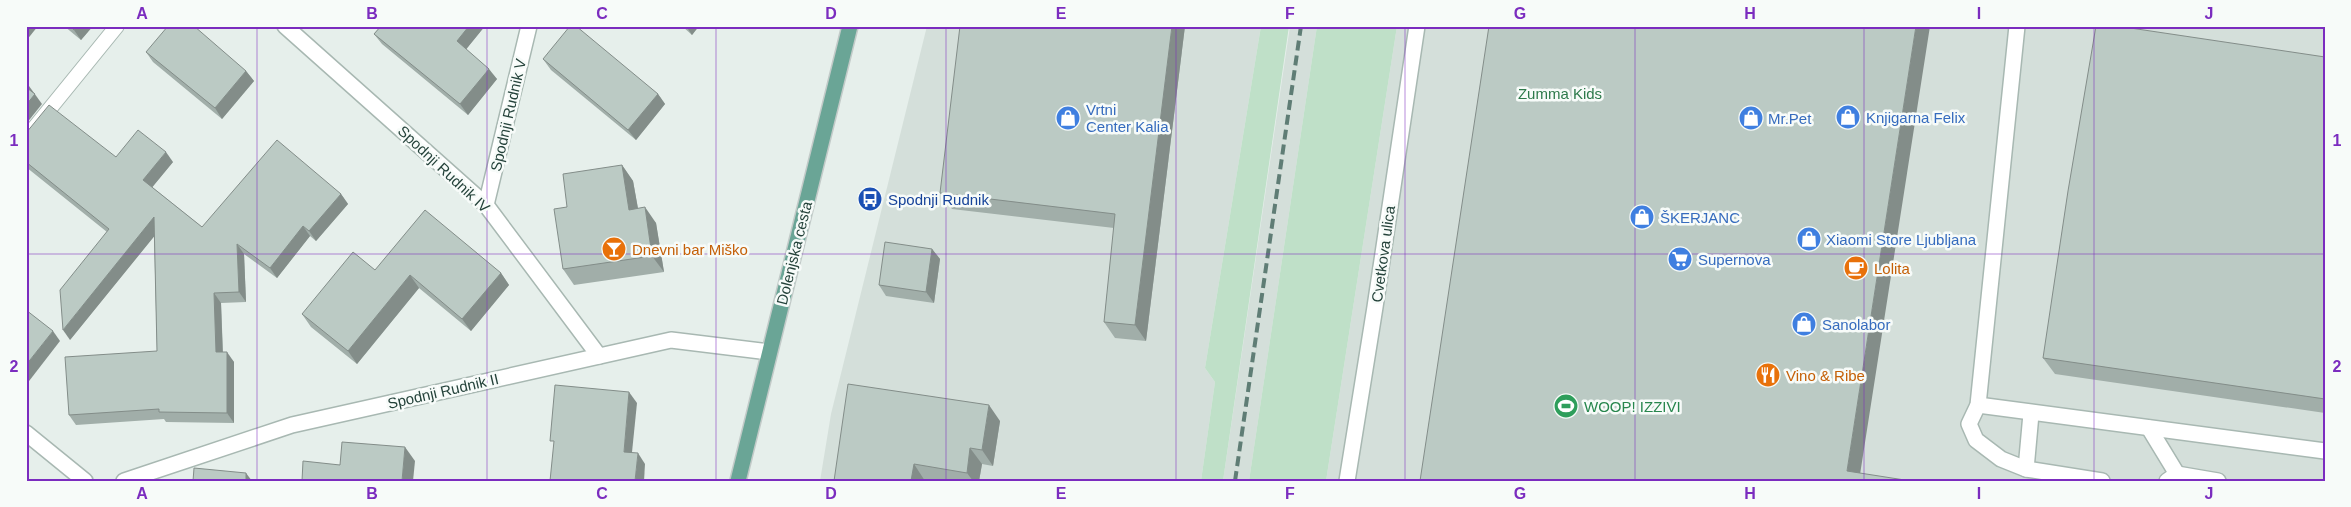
<svg xmlns="http://www.w3.org/2000/svg" width="2351" height="507" viewBox="0 0 2351 507" font-family="Helvetica,sans-serif">
  <style>
    .built { fill: #d4dfda }
    .green { fill: #bfe0c8 }
    .lines { fill: none; stroke-linecap: round; stroke-linejoin: round }
    .lane-casing { stroke: #a8b8b2; stroke-width: 16 }
    .street-casing { stroke: #a8b8b2; stroke-width: 18 }
    .primary-casing { stroke: #c2cac8; stroke-width: 18 }
    .lane { stroke: #fff; stroke-width: 14 }
    .street { stroke: #fff; stroke-width: 15 }
    .primary { stroke: #6aa596; stroke-width: 15 }
    .rail { stroke: #5f7d75; stroke-width: 4; stroke-dasharray: 10 5; stroke-linecap: butt }
    .wall { fill: #a1aea9 }
    .shaded-wall { fill: #838d89 }
    .building { fill: #bbcac4; stroke: #838d89 }
    .grid { fill: none; stroke: #7b2cbf; stroke-width: 1; stroke-opacity: 0.55 }
    .labels { text-anchor: middle; dominant-baseline: central; stroke-width: 5; stroke-linejoin: round; paint-order: stroke }
    .park-label { font-size: 15px; fill: #2d7a4b; stroke: #f7fbf9 }
    .shop-label { font-size: 15px; fill: #366cbe; stroke: #f7fbf9; text-anchor: start }
    .street-label { font-size: 15px; fill: #24423a; stroke: #f7fbf9 }
    .transit-label { font-size: 15px; fill: #164399; stroke: #f7fbf9; text-anchor: start }
    .food-label { font-size: 15px; fill: #c56008; stroke: #f7fbf9; text-anchor: start }
    .leisure-label { font-size: 15px; fill: #27864d; stroke: #f7fbf9; text-anchor: start }
    .neatline { fill: none; stroke: #7b2cbf; stroke-width: 2 }
    .grid-label { font-size: 16px; text-anchor: middle; font-weight: bold; fill: #7b2cbf }
  </style>
  <rect width="100%" height="100%" fill="#e6efeb"/>
  <!-- built -->
  <g class="built">
    <path d="M927,26H1261L1205,368L1215,382L1201,481H820L831,414Z"/>
    <path d="M1290,26H1317L1249,481H1223Z"/>
    <path d="M1397,26H2325V481H1326Z"/>
  </g>
  <!-- green -->
  <g class="green">
    <path d="M1261,26H1289L1223,481H1201L1215,382L1205,368Z"/>
    <path d="M1317,26H1397L1326,481H1249Z"/>
  </g>
  <g class="lines">
    <defs>
      <path id="lane" d="M26,138L117,26"/>
      <g id="street">
        <path d="M285,26L486,205L599,356"/>
        <path d="M2017,26L1978,405L1969,424L1976,440L2001,459L2026,469L2102,481"/>
        <path d="M486,205L529,26"/>
        <path d="M1978,405L2325,451"/>
        <path d="M2149,428L2177,474"/>
        <path d="M26,433L85,481"/>
        <path d="M2026,469L2031,414"/>
        <path d="M124,481L292,425L671,340L769,352"/>
        <path d="M1347,481L1375,307L1417,26"/>
        <path d="M2167,481L2177,474L2218,481"/>
      </g>
      <path id="primary" d="M738,481L850,26"/>
    </defs>
    <!-- lane casing -->
    <use href="#lane" class="lane-casing"/>
    <!-- street casing -->
    <use href="#street" class="street-casing"/>
    <!-- primary casing -->
    <use href="#primary" class="primary-casing"/>
    <!-- lane -->
    <use href="#lane" class="lane"/>
    <!-- street -->
    <use href="#street" class="street"/>
    <!-- primary -->
    <use href="#primary" class="primary"/>
    <!-- rail -->
    <path class="rail" d="M1235,481L1301,26"/>
  </g>
  <!-- wall -->
  <g class="wall">
    <path d="M64,26H93L81,40Z"/>
    <path d="M381,26H485L466,49L497,79L468,115L382,44L374,34Z"/>
    <path d="M682,26H699L692,35Z"/>
    <path d="M1185,26L1146,341L1115,338L1104,322L1114,228L952,209L940,193Z"/>
    <path d="M146,52L246,71L254,81L222,119L153,62Z"/>
    <path d="M2325,57V413L2055,374L2043,358Z"/>
    <path d="M543,59L658,94L665,104L636,140L551,70Z"/>
    <path d="M26,133L116,157L173,162L152,187L202,227L341,194L348,204L316,241L310,236L277,278L244,254L246,302L221,303L223,352L234,362V423L166,422L164,419L76,425L69,415L157,351L154,236L70,340L107,232L26,167Z"/>
    <path d="M622,165L633,181L638,208L656,223L664,272L574,285L563,269L567,207Z"/>
    <path d="M932,249L940,259L934,303L886,296L879,285Z"/>
    <path d="M375,270L501,273L509,285L471,331L419,288L357,364L311,327L302,314Z"/>
    <path d="M1000,421L993,466L982,464L979,481H834Z"/>
  </g>
  <!-- shaded-wall -->
  <g class="shaded-wall">
    <path d="M26,26H38L26,41Z"/>
    <path d="M77,26H93L81,40L74,30Z"/>
    <path d="M469,26H485L464,52L457,41Z"/>
    <path d="M686,26H699L692,35Z"/>
    <path d="M1172,26H1185L1146,341L1135,325Z"/>
    <path d="M1916,26H1930L1859,481L1847,471Z"/>
    <path d="M489,69L497,79L468,115L460,104Z"/>
    <path d="M246,71L254,81L222,119L215,108Z"/>
    <path d="M29,86L42,104L26,124L27,88Z"/>
    <path d="M658,94L665,104L636,140L628,130Z"/>
    <path d="M166,152L173,162L150,190L143,180Z"/>
    <path d="M622,165L633,181L641,226L629,210Z"/>
    <path d="M341,194L348,204L316,241L309,231Z"/>
    <path d="M645,207L656,223L664,272L652,256Z"/>
    <path d="M154,217L161,228L70,340L63,330Z"/>
    <path d="M303,226L310,236L277,278L270,268Z"/>
    <path d="M237,244L244,254L246,302L239,292Z"/>
    <path d="M932,249L940,259L934,303L926,292Z"/>
    <path d="M501,273L509,285L471,331L462,319Z"/>
    <path d="M410,275L419,288L357,364L348,351Z"/>
    <path d="M214,293L221,303L223,362L216,352Z"/>
    <path d="M53,331L60,341L26,385V365Z"/>
    <path d="M227,352L234,362V423L227,413Z"/>
    <path d="M629,392L637,403L631,462L624,452Z"/>
    <path d="M989,405L1000,421L993,466L982,450Z"/>
    <path d="M405,447L415,461L413,481H402Z"/>
    <path d="M970,448L982,464L979,481H973L967,473Z"/>
    <path d="M638,453L645,464L644,481H635Z"/>
    <path d="M914,464L925,481H911Z"/>
    <path d="M246,473L252,481H246Z"/>
  </g>
  <!-- building -->
  <g class="building">
    <path d="M70,26H77L74,30Z"/>
    <path d="M168,26H194L246,71L215,108L146,52Z"/>
    <path d="M381,26H469L457,41L489,69L460,104L374,34Z"/>
    <path d="M570,26H576L658,94L628,130L543,59Z"/>
    <path d="M960,26H1172L1135,325L1104,322L1115,214L940,193Z"/>
    <path d="M1489,26H1916L1847,471L1911,481H1420Z"/>
    <path d="M2096,26H2117L2325,57V399L2043,358L2068,191Z"/>
    <path d="M26,84L29,86L27,88L35,94L26,105Z"/>
    <path d="M49,105L116,157L138,130L166,152L143,180L202,227L277,140L341,194L309,231L303,226L270,268L237,244L239,292L214,293L216,352H227V413L159,412V409L69,415L65,357L157,351L154,217L63,330L60,290L109,229L26,162V133Z"/>
    <path d="M622,165L629,210L645,207L652,256L563,269L554,209L567,207L563,174Z"/>
    <path d="M425,210L501,273L462,319L410,275L348,351L302,314L353,252L375,270Z"/>
    <path d="M885,242L932,249L926,292L879,285Z"/>
    <path d="M26,310L53,331L26,365Z"/>
    <path d="M848,384L989,405L982,450L970,448L967,473L914,464L911,481H834Z"/>
    <path d="M555,385L629,392L624,452L638,453L635,481H550L554,441H550Z"/>
    <path d="M342,442L405,447L402,481H302L303,461L340,465Z"/>
    <path d="M194,468L246,473V481H193Z"/>
  </g>
  <!-- grid -->
  <path class="grid" d="M257,26V481M487,26V481M716,26V481M946,26V481M1176,26V481M1405,26V481M1635,26V481M1864,26V481M2094,26V481M26,254H2325"/>
  <!-- icons -->
  <defs>
    <symbol id="shop-disc" viewBox="-11 -11 22 22"><circle r="9.5" fill="#3f7fe0" stroke="#f7fbf9"/><path d="M-5-2.5h2.3a2.7 3.5 0 0 1 5.4 0H5L5.5 6h-11ZM-1.5-2.5h3a1.5 2.3 0 0 0-3 0Z" fill="#fff"/></symbol>
    <symbol id="bus-disc" viewBox="-11 -11 22 22"><circle r="9.5" fill="#1a4fb4" stroke="#f7fbf9"/><path d="M-5-6H5V4H4V6H2V4H-2V6H-4V4H-5ZM-3.5-4V0h7V-4ZM-3.5 1.2v1.5H-2V1.2ZM2 1.2v1.5H3.5V1.2Z" fill="#fff"/></symbol>
    <symbol id="bar-disc" viewBox="-11 -11 22 22"><circle r="9.5" fill="#e8710a" stroke="#f7fbf9"/><path d="M-6-5H6L.8 .8V4.5H3.5V6h-7V4.5H-.8V.8Z" fill="#fff"/></symbol>
    <symbol id="supermarket-disc" viewBox="-11 -11 22 22"><circle r="9.5" fill="#3f7fe0" stroke="#f7fbf9"/><path d="M-6-5.5h2.5l.6 2H6L4.5 2H-2.5L-4.4-4H-6ZM-1.5 3.2a1.3 1.3 0 1 0 .1 0ZM3 3.2a1.3 1.3 0 1 0 .1 0Z" fill="#fff"/></symbol>
    <symbol id="cafe-disc" viewBox="-11 -11 22 22"><circle r="9.5" fill="#e8710a" stroke="#f7fbf9"/><path d="M-5.5-4.5H6V0H3Q3 3.5 0 3.5H-2.5Q-5.5 3.5-5.5 0ZM3-3.2v2h1.7v-2ZM-6 4.5H4V6H-6Z" fill="#fff"/></symbol>
    <symbol id="restaurant-disc" viewBox="-11 -11 22 22"><circle r="9.5" fill="#e8710a" stroke="#f7fbf9"/><path d="M-5-6h1v4h1v-4h1v4h1v-4h1v5L-1.5 .5V6h-2V.5L-5-1ZM5-6V6H3V1.5H1.5Q1.5-4 5-6Z" fill="#fff"/></symbol>
    <symbol id="stadium-disc" viewBox="-11 -11 22 22"><circle r="9.5" fill="#2e9e5b" stroke="#f7fbf9"/><path d="M0-5a6.5 5 0 1 0 0 10a6.5 5 0 1 0 0-10ZM-3.5-1.8h7v3.6h-7Z" fill="#fff"/></symbol>
  </defs>
  <g fill-rule="evenodd">
    <use href="#shop-disc" x="1834" y="103" width="28" height="28"/>
    <use href="#shop-disc" x="1054" y="104" width="28" height="28"/>
    <use href="#shop-disc" x="1737" y="104" width="28" height="28"/>
    <use href="#bus-disc" x="856" y="185" width="28" height="28"/>
    <use href="#shop-disc" x="1628" y="203" width="28" height="28"/>
    <use href="#shop-disc" x="1795" y="225" width="28" height="28"/>
    <use href="#bar-disc" x="600" y="235" width="28" height="28"/>
    <use href="#supermarket-disc" x="1666" y="245" width="28" height="28"/>
    <use href="#cafe-disc" x="1842" y="254" width="28" height="28"/>
    <use href="#shop-disc" x="1790" y="310" width="28" height="28"/>
    <use href="#restaurant-disc" x="1754" y="361" width="28" height="28"/>
    <use href="#stadium-disc" x="1552" y="392" width="28" height="28"/>
  </g>
  <g class="labels">
    <!-- park labels -->
    <g class="park-label">
      <text x="1560" y="93">Zumma Kids</text>
    </g>
    <!-- shop labels -->
    <g class="shop-label">
      <text x="1086" y="109">Vrtni<tspan x="1086" dy="17">Center Kalia</tspan></text>
      <text x="1866" y="117">Knjigarna Felix</text>
      <text x="1768" y="118">Mr.Pet</text>
      <text x="1660" y="217">ŠKERJANC</text>
      <text x="1826" y="239">Xiaomi Store Ljubljana</text>
      <text x="1698" y="259">Supernova</text>
      <text x="1822" y="324">Sanolabor</text>
    </g>
    <!-- street labels -->
    <g class="street-label">
      <text transform="translate(508 115) rotate(-77)">Spodnji Rudnik V</text>
      <text transform="translate(444 169) rotate(43)">Spodnji Rudnik IV</text>
      <text transform="translate(794 253) rotate(-76)">Dolenjska cesta</text>
      <text transform="translate(1383 254) rotate(-82)">Cvetkova ulica</text>
      <text transform="translate(443 391) rotate(-13)">Spodnji Rudnik II</text>
    </g>
    <!-- transit labels -->
    <g class="transit-label">
      <text x="888" y="199">Spodnji Rudnik</text>
    </g>
    <!-- food labels -->
    <g class="food-label">
      <text x="632" y="249">Dnevni bar Miško</text>
      <text x="1874" y="268">Lolita</text>
      <text x="1786" y="375">Vino &amp; Ribe</text>
    </g>
    <!-- leisure labels -->
    <g class="leisure-label">
      <text x="1584" y="406">WOOP! IZZIVI</text>
    </g>
  </g>
  <!-- border -->
  <rect width="2351" height="507" fill="none" stroke="#f7fbf9" stroke-width="55"/>
  <rect x="28" y="28" width="2296" height="452" class="neatline"/>
  <g class="grid-label">
    <text x="142" y="19">A</text>
    <text x="372" y="19">B</text>
    <text x="602" y="19">C</text>
    <text x="831" y="19">D</text>
    <text x="1061" y="19">E</text>
    <text x="1290" y="19">F</text>
    <text x="1520" y="19">G</text>
    <text x="1750" y="19">H</text>
    <text x="1979" y="19">I</text>
    <text x="2209" y="19">J</text>
    <text x="14" y="146">1</text>
    <text x="2337" y="146">1</text>
    <text x="14" y="372">2</text>
    <text x="2337" y="372">2</text>
    <text x="142" y="499">A</text>
    <text x="372" y="499">B</text>
    <text x="602" y="499">C</text>
    <text x="831" y="499">D</text>
    <text x="1061" y="499">E</text>
    <text x="1290" y="499">F</text>
    <text x="1520" y="499">G</text>
    <text x="1750" y="499">H</text>
    <text x="1979" y="499">I</text>
    <text x="2209" y="499">J</text>
  </g>
</svg>
